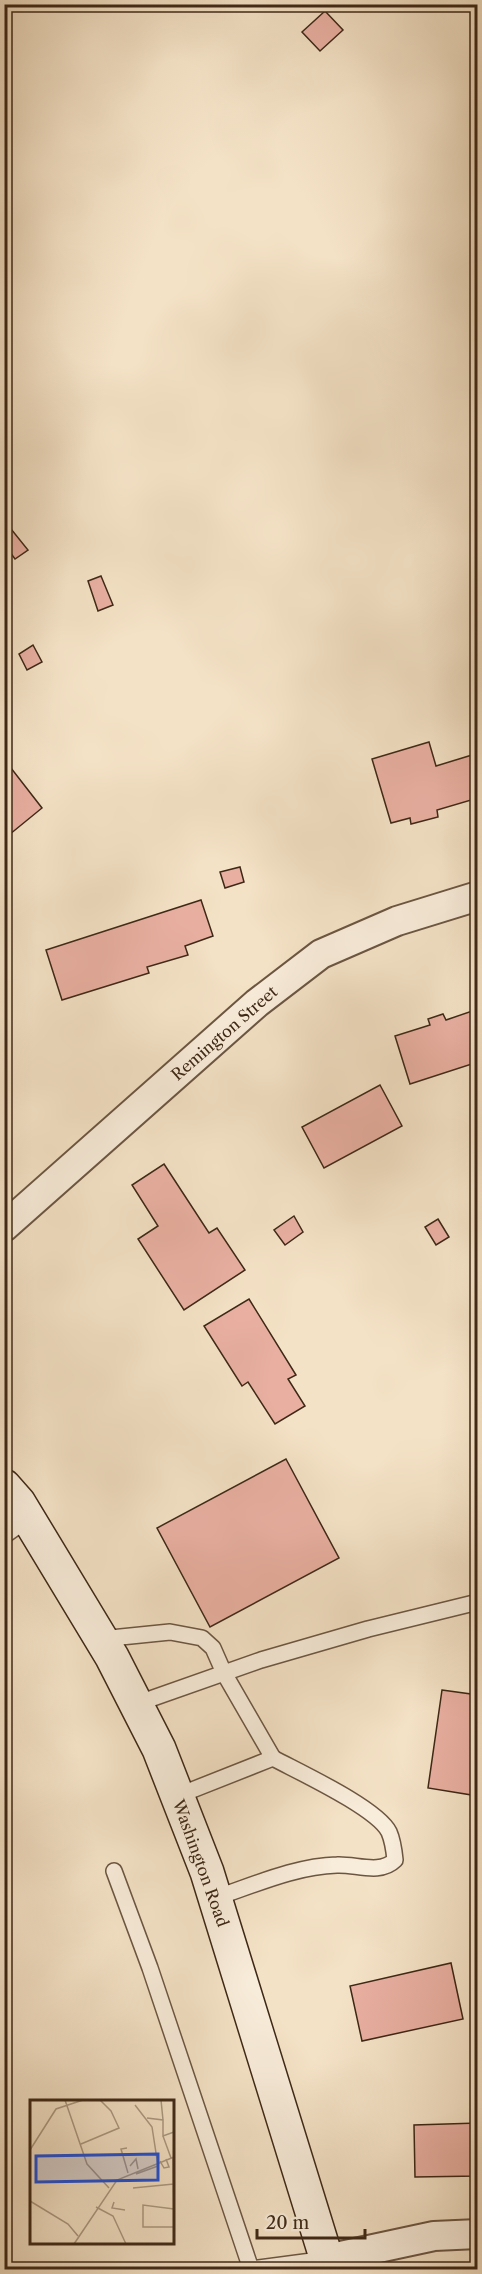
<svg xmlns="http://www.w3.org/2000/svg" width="482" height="2274" viewBox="0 0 482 2274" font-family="'Libre Caslon Text',serif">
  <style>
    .building { fill: #e9b0a2; stroke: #3e2816; stroke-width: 1.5 }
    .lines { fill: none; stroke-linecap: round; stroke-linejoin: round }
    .lane-casing { stroke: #6c5642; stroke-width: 18 }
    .street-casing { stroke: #6c5642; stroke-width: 32 }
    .secondary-casing { stroke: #3e2816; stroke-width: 36 }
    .lane { stroke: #f8ecda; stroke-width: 15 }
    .street { stroke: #f8ecda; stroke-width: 28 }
    .secondary { stroke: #f8ecda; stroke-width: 33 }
    .labels { text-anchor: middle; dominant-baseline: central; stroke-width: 4.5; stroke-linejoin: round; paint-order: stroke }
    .street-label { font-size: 16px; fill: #3e2816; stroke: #f8ecda }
    .inset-road { fill: none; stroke: #ab9880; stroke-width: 1.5 }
    .view { fill: #1d4ed8; fill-opacity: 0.15; stroke: #1d4ed8; stroke-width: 3 }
    .inset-edge { fill: none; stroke: #3e2816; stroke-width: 3 }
  </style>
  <rect width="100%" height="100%" fill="#f4e2c6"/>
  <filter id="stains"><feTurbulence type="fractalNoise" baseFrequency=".00333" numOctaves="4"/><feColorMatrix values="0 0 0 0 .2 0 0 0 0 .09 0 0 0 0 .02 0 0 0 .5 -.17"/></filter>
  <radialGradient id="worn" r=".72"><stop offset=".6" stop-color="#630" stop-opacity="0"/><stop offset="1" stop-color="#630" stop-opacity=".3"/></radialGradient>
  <!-- building -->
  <g class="building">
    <path d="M325,11L343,30L320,51L302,32Z"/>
    <path d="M7,524L28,550L15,559L4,544V525Z"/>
    <path d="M101,576L113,605L98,611L88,581Z"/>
    <path d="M33,645L42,662L27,670L19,654Z"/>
    <path d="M429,742L436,766L472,755L478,775V798L437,810L438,817L411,824L410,818L391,823L372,759Z"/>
    <path d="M4,768L7,771L11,768L42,808L4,839Z"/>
    <path d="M240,867L244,882L225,888L220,872Z"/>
    <path d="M201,900L213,936L185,946L188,955L147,967L149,973L62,1000L46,950Z"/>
    <path d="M478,1009V1062L410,1084L395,1036L430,1025L428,1019L443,1014L446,1020Z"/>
    <path d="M380,1085L402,1126L324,1168L302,1127Z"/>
    <path d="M164,1164L209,1233L217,1228L245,1270L184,1310L138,1239L158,1226L132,1185Z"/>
    <path d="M294,1216L303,1232L285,1245L274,1230Z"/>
    <path d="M438,1219L449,1237L436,1245L425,1227Z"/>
    <path d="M249,1299L296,1375L288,1379L305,1406L275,1424L248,1382L242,1386L204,1326Z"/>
    <path d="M286,1459L339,1558L210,1627L157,1528Z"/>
    <path d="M442,1690L478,1695V1796L428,1788Z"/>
    <path d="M451,1963L463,2019L362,2041L350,1986Z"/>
    <path d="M478,2123V2176L415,2177L414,2125Z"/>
  </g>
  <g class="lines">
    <defs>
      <g id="lane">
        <path d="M4,1536L28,1519"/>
        <path d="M101,1639L170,1632L202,1638L213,1648L224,1673L273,1758L177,1796"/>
        <path d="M136,1704L261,1660L368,1629L478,1602"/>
        <path d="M114,1871L150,1968L251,2269L327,2259"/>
        <path d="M215,1898C254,1885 296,1866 337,1865C356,1864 380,1875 395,1860C394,1850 393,1841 389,1832C377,1808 299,1772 273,1758"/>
      </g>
      <g id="street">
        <path d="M4,1227L257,1003L321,954L397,921L478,896"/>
        <path d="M327,2259L434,2236L478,2234"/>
      </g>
      <path id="secondary" d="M4,1486L19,1503L112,1657L159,1749L207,1872L330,2270"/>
    </defs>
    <!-- lane casing -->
    <use href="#lane" class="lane-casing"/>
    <!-- street casing -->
    <use href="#street" class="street-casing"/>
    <!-- secondary casing -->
    <use href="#secondary" class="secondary-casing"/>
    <!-- lane -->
    <use href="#lane" class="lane"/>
    <!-- street -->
    <use href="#street" class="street"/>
    <!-- secondary -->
    <use href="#secondary" class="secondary"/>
  </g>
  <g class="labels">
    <!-- street labels -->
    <g class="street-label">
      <text transform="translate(224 1033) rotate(-41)">Remington Street</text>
      <text transform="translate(201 1863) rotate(70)">Washington Road</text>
    </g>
  </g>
  <!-- overview -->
  <g transform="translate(30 2100)">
    <rect width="144" height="144" fill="#f4e2c6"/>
    <path class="inset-road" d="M35,0L57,64L79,88M131,0L133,20M105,5L122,27L128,66L106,74M117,18L133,20V36L144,32M133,36L141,58M51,44L89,28L81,11L70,0M97,48L91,49L98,73M0,50L26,9L53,0M143,57L144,121M130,61L134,68L139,67L136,59M100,66L106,59L108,69M103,88L144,84M0,101L38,124L48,136M84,102L82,108L95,110M66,107L83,116L96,144M144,109L113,105V127H144M44,144L87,80L144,57"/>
    <path class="view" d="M128,54V80L6,82V56Z"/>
    <rect width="144" height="144" class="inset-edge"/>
  </g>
  <!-- margin -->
  <rect width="482" height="2274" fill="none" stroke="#f4e2c6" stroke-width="24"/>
  <rect x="6" y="6" width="470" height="2262" fill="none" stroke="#3e2816" stroke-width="3"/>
  <rect x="12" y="12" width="458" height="2250" fill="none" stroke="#3e2816" stroke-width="1.5"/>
  <!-- scale -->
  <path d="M257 2229v9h108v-9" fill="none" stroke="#3e2816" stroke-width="3"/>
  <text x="266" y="2229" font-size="18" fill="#3e2816" stroke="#f8ecda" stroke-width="4.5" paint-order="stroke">20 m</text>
  <rect width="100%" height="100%" filter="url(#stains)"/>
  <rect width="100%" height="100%" fill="url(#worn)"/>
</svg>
